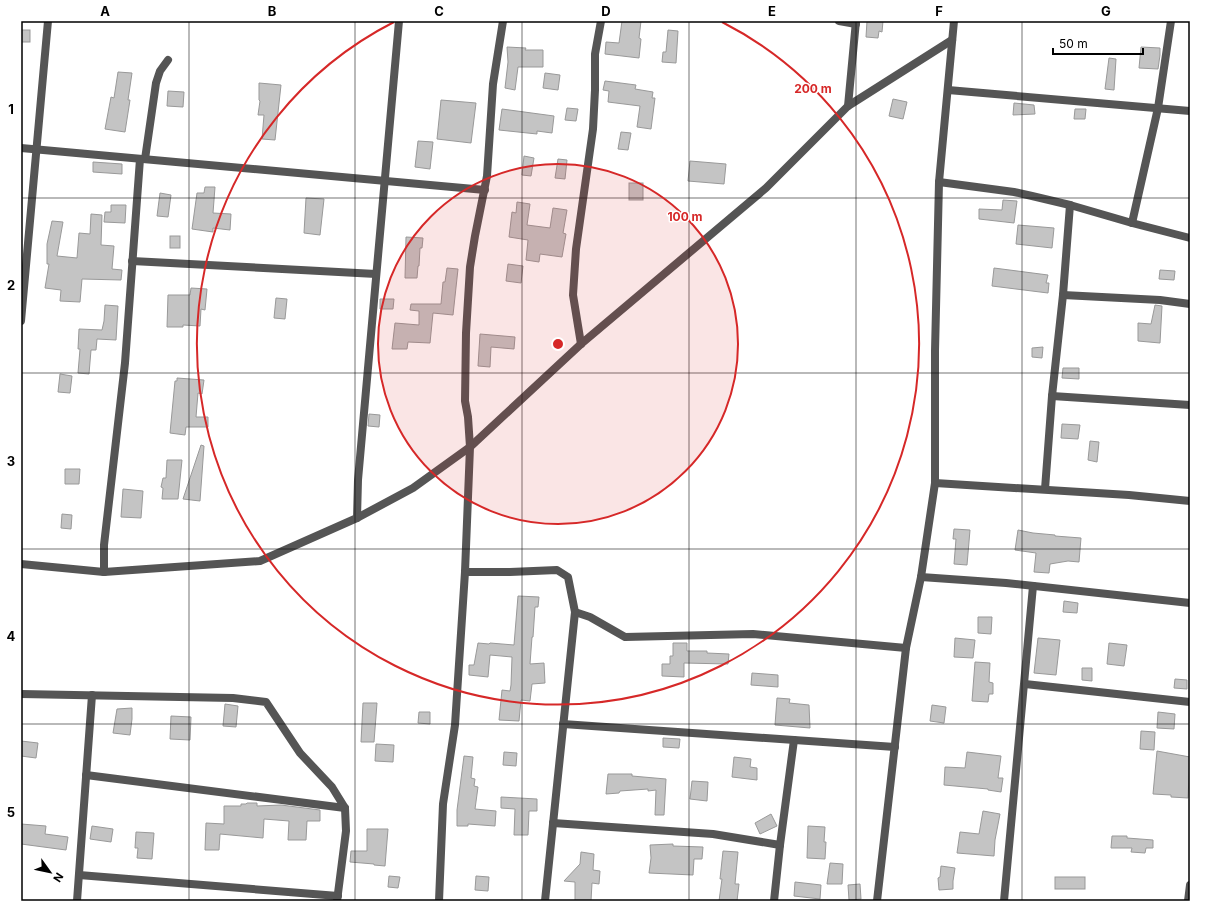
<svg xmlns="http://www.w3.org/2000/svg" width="1211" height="922" viewBox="0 0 1211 922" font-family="Inter,sans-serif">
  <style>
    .building { fill: #c4c4c4; stroke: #999 }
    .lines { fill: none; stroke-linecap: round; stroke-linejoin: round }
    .minor { stroke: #555; stroke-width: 8 }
    .grid { fill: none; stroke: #000; stroke-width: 1; stroke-opacity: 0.55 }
    .ring { fill: none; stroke: #d62828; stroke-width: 2 }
    .centre { fill: #d62828; stroke: #fff; stroke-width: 2 }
    .ring-label { font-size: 12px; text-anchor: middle; font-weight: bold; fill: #d62828; stroke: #fff; stroke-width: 3; stroke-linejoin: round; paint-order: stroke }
    .neatline { fill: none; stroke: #000; stroke-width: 1.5 }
    .grid-label { font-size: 13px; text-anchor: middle; font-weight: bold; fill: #000 }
  </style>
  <rect width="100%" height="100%" fill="#fff"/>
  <!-- building -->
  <g class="building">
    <path d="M622,21H641L639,38L641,39L639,58L605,54L606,42L619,43Z"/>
    <path d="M867,21H883L882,32L879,31L878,38L866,37Z"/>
    <rect x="21" y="30" width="9" height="12"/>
    <path d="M668,30L678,31L676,63L662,62L663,52H666Z"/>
    <path d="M507,47L526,48L525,50H543V67H518L515,90L505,88L508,62Z"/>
    <path d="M1141,47L1160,48V55L1158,69L1139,68Z"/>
    <path d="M1109,58L1116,59L1114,90L1105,89Z"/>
    <path d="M118,72L132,73L128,100H130L125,132L105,129L111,97L114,98Z"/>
    <path d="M545,73L560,75L558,90L543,88Z"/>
    <path d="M605,81L636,85L635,89L653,92L652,98H655L651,129L637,127L640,106L608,102L609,91L603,90Z"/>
    <path d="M259,83L281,85L275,140L262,139L264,115H258L260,101L259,100Z"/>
    <path d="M168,91L184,92L183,107L167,106Z"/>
    <path d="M893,99L907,102L903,119L889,116Z"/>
    <path d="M441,100L476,103L471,143L437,139Z"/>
    <path d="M1014,103L1034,105L1035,114L1013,115Z"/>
    <path d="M567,108L578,109L576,121L565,120Z"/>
    <path d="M502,109L554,116L552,133L537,131V134L499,130Z"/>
    <path d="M1075,109H1086L1085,119H1074Z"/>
    <path d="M621,132L631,133L628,150L618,149Z"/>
    <path d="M418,141L433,142L430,169L415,167Z"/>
    <path d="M524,156L534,158L531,176L522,175Z"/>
    <path d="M558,159L567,160L565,179L555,178Z"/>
    <path d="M690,161L726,164L724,184L688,181Z"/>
    <path d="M93,162L122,164V174L93,172Z"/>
    <rect x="629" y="183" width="14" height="17"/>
    <path d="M205,187H215L213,213L231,214L230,230L213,228V232L192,229L197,193H204Z"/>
    <path d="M160,193L171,195L168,217L157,216Z"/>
    <path d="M306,198L324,199L320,235L304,233Z"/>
    <path d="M1003,200L1017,201L1014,223L979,219V209L1002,210Z"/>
    <path d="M517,202L530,204L527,225L550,228L553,208L567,210L563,233L566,234L562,257L540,254L539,262L526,260L528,240L509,237L512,212L516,213Z"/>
    <path d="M111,205H126L125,223L104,222L105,212H111Z"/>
    <path d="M91,214L102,215L101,245L114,246L112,269L122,270L121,280L82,279L80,302L60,301L61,290L45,288L49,264H47V244L52,221L63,222L57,256L77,258L79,233L90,234Z"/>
    <path d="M1018,225L1054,228L1052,248L1016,244Z"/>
    <rect x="170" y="236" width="10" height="12"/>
    <path d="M406,237L423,238L422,248H420L419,266H418L417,278H405Z"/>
    <path d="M508,264L523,266L521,283L506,281Z"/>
    <path d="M447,268L458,269L453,315L433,313L430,343L408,342L407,349H392L395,323L419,325V311L410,310L411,304H441L443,282H445Z"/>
    <path d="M994,268L1048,275L1046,283H1049L1048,293L992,286Z"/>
    <path d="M1160,270L1175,271L1174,280L1159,279Z"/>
    <path d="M191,288L207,289L205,310L201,309L200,326L183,325V327H167L168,295H190Z"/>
    <path d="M276,298L287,299L285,319L274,318Z"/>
    <path d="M380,299H394L393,309H380Z"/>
    <path d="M105,305L118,306L116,340L97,339L96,350H91L89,374L78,373L80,349H78L79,329L102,330L104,321Z"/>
    <path d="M1155,305L1162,306L1160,343L1138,341V323L1151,324Z"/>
    <path d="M480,334L515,337L514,349L491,347L490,367L478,366Z"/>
    <path d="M1043,347L1042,358L1032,357V348Z"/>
    <path d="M1063,368H1079V379L1062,378Z"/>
    <path d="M60,374L72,376L70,393L58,392Z"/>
    <path d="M177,378L204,380L202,394L198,393L196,417H208V427H186L185,435L170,433L175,381H177Z"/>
    <path d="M369,414L380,415L379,427L368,426Z"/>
    <path d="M1062,424L1080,425L1078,439L1061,438Z"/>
    <path d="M1090,441L1099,442L1097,462L1088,460Z"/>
    <path d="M201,445L204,446L200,501L183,499Z"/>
    <path d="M167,460H182L178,499H162L163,488L161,487L163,478H166Z"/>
    <path d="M65,469H80L79,484H65Z"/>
    <path d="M123,489L143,491L141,518L121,517Z"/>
    <path d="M62,514L72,515L71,529L61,528Z"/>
    <path d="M954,529L970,530L967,565L954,564L956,539H953Z"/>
    <path d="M1018,530L1033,533L1055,535V536L1081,538L1079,562L1068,561L1050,564L1049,573L1034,572L1036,553L1015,550Z"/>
    <path d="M518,596L539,597L538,607H535L533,637H532L530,664L544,663L545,683L532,684L530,701L521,700L519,721L499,720L502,690L510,691L511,685L512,657L490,655L488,677L469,675V665H474L478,643L489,644L490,643L514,645Z"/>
    <path d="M1064,601L1078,603L1077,613L1063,612Z"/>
    <path d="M978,617H992L991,634L978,633Z"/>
    <path d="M955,638L975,640L973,658L954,657Z"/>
    <path d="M1038,638L1060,640L1056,675L1034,673Z"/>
    <path d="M673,643H687V651H707V653L729,654L728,664L684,663V677L662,676V664H670V656H673Z"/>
    <path d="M1109,643L1127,645L1124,666L1107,664Z"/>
    <path d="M975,662L990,663L989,682L993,683V694H989L988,702L972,701Z"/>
    <path d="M1082,668H1092V681L1082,680Z"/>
    <path d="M752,673L778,675V687L751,685Z"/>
    <path d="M1175,679L1187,680V689L1174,688Z"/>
    <path d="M777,698L790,699L789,703L809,705L810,728L775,725Z"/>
    <path d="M363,703H377L374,742H361Z"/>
    <path d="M225,704L238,706L236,727L223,726Z"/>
    <path d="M932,705L946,707L944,723L930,721Z"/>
    <path d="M132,708V719L130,735L113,733L117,709Z"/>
    <path d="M419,712H430V724L418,723Z"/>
    <path d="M1158,712L1175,714L1174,729L1157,728Z"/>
    <path d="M171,716L191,717L190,740L170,739Z"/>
    <path d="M1141,731L1155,732L1154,750L1140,749Z"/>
    <path d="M663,738L680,739L679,748L663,747Z"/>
    <path d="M21,741L38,743L36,758L21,756Z"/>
    <path d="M376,744L394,745L393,762L375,761Z"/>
    <path d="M1157,751L1190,757L1188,798L1171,797V795L1153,794Z"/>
    <path d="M504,752L517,753L516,766L503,765Z"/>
    <path d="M967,752L1001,756L998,778H1003L1001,792L988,790V789L944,785L945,767L965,768Z"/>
    <path d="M464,756L473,757L471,778L475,779L474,786L478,787L475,809L496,811L495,826L468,824V826H457V810Z"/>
    <path d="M734,757L751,759L750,767L757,768V780L732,777Z"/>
    <path d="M608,774H632V776L666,779L664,815H655L656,790L648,791V789L620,791L619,793L606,794Z"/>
    <path d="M692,781L708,782L707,801L690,799Z"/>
    <path d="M501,797L537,799V811H529L528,835H514L515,809L501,808Z"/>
    <path d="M247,803H257V806L281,805L320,810V821H307L306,840H288L289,821L264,819L263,838L220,834L219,850H205L206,823L224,824V806H241V804H246Z"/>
    <path d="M983,811L1000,814L995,840L994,856L957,853L960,832L979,834Z"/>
    <path d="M771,814L777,826L760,834L755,823Z"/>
    <path d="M21,824L46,826L45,834L68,837L66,850L21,844Z"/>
    <path d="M92,826L113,829L111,842L90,839Z"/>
    <path d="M808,826L825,827L824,842H826L825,859L807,858Z"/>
    <path d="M367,829H388L385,866L374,865V864L350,862L351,851H367Z"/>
    <path d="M136,832L154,833L152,859L137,858L138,848H135Z"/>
    <path d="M1112,836H1127V838L1153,840V848H1146L1145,853L1131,852L1132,848H1111Z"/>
    <path d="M673,844V846L703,847L702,859H694L693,875L649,873L651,858L650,845Z"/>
    <path d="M723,851L738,852L735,884H739L737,901H719L722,879H720Z"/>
    <path d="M581,852L594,854L593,870L600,871L599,884L592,883L591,901H575V882L564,881L580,864Z"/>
    <path d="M830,863L843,864L842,884H827Z"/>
    <path d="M941,866L955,868L953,881V889L939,890L938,878L940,877Z"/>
    <path d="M389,876L400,877L398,888L388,887Z"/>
    <path d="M476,876L489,877L488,891L475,890Z"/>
    <rect x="1055" y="877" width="30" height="12"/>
    <path d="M795,882L821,885L820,899L794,896Z"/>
    <path d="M860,884L861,899L849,900L848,885Z"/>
  </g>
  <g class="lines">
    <!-- minor -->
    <g class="minor">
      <path d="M839,21L856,24"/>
      <path d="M948,90L1190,111"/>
      <path d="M848,106L856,21"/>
      <path d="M21,148L485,190"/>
      <path d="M145,159L156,83L160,71L168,60"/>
      <path d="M939,182L1014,192L1032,196L1070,205L1132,223L1190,238"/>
      <path d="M1132,223L1158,108L1171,21"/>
      <path d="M132,261L376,274"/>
      <path d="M1063,295L1160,300L1190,304"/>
      <path d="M21,321L48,21"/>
      <path d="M581,344L573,295L576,249L593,129L595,90V54L601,21"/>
      <path d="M1052,396L1190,405"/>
      <path d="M935,483L1129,495L1190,501"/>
      <path d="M1045,489L1052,396L1063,295L1070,205"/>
      <path d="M357,518L358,480L399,21"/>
      <path d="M21,564L104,572L260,561L357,518L413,488L470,447L581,344L766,188L848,106L952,40"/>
      <path d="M104,572V545L125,363L140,159"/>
      <path d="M465,572H510L557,570L568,577L575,612L590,617L625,637L753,634L906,648"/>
      <path d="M921,577L1006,583L1190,603"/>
      <path d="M1025,684L1190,702"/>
      <path d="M21,694L233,698L266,702L300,753L332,787L345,808L346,831L337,901"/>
      <path d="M563,724L895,747"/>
      <path d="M86,775L345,808"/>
      <path d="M553,823L713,834L780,845"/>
      <path d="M79,875L338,896"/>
      <path d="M77,901L92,695"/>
      <path d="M439,901L443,804L455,725L465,572L470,447L468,417L465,401L466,333L470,267L475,236L487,176L493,84L503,21"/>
      <path d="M545,901L575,612"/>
      <path d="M774,901L780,845L794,740"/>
      <path d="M877,901L906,648L921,577L935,483V351L939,182L954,21"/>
      <path d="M1004,901L1033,586"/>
      <path d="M1188,901L1190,885"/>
    </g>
  </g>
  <!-- grid -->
  <path class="grid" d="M189,21V901M355,21V901M522,21V901M689,21V901M856,21V901M1022,21V901M21,198H1190M21,373H1190M21,549H1190M21,724H1190"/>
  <!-- distance rings -->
  <circle cx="558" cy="344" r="180" fill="#d62828" fill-opacity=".12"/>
  <g class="ring">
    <circle cx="558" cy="344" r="180"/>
    <path d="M722 22A361 361 0 1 1 394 22"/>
  </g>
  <circle cx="558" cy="344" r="6" class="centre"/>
  <g class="ring-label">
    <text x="813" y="93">200 m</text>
    <text x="685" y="221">100 m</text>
  </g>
  <!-- border -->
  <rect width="1211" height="922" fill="none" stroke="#ffffff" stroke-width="44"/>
  <!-- north arrow -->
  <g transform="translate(50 872) rotate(123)" stroke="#ffffff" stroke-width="3" paint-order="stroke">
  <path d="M0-3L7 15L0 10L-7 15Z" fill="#000000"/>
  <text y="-6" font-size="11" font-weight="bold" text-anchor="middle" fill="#000000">N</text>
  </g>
  <!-- scale -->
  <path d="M1053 48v6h90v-6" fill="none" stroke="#000000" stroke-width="2"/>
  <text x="1059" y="48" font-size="12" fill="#000000" stroke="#ffffff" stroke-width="3" paint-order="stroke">50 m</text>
  <rect x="22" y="22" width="1167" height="878" class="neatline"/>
  <g class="grid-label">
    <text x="105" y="16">A</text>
    <text x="272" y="16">B</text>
    <text x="439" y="16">C</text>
    <text x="606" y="16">D</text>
    <text x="772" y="16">E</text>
    <text x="939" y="16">F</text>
    <text x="1106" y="16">G</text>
    <text x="11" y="114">1</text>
    <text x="11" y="290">2</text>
    <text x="11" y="466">3</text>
    <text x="11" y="641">4</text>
    <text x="11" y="817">5</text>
  </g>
</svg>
